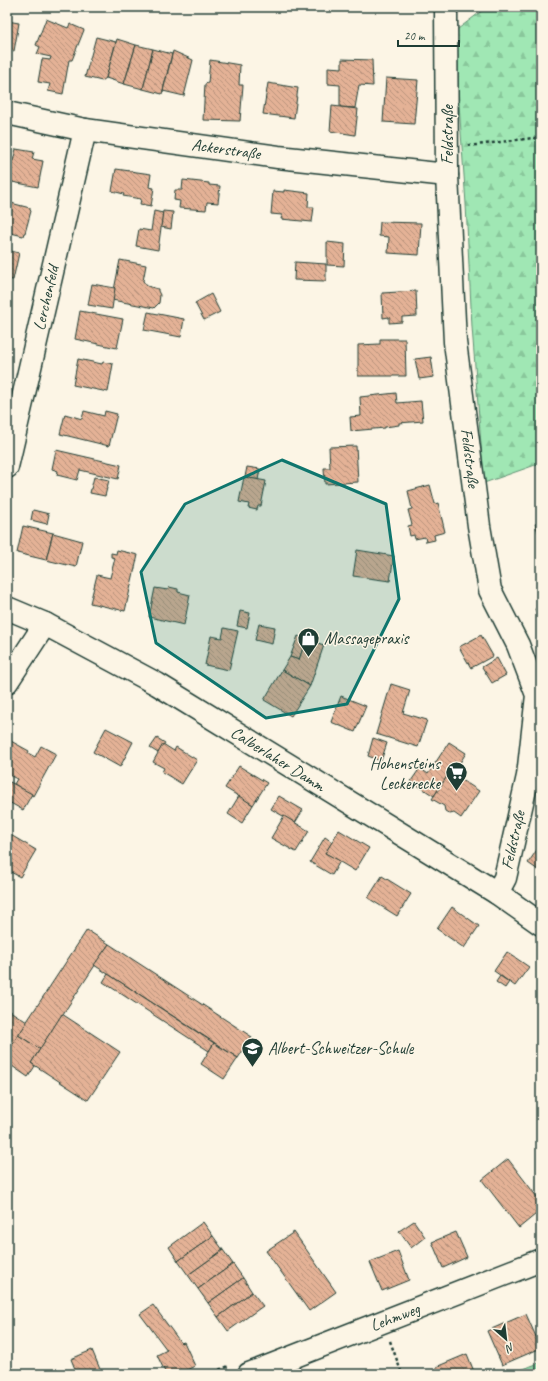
<svg xmlns="http://www.w3.org/2000/svg" width="548" height="1381" viewBox="0 0 548 1381" font-family="Caveat,sans-serif">
  <style>
    .forest { fill: url(#forest-firs); stroke: #609274 }
    .building { fill: url(#building-back-hatch); stroke: #1f3d34 }
    .lines { fill: none; stroke-linecap: round; stroke-linejoin: round }
    .minor-casing { stroke: #1f3d34; stroke-width: 25 }
    .path { stroke: #1f3d34; stroke-width: 2.5; stroke-dasharray: 3 3; stroke-linecap: butt }
    .minor { stroke: #fcf5e5; stroke-width: 22 }
    .marked { fill: #0f766e; fill-opacity: 0.2; stroke: #0f766e; stroke-width: 3; stroke-linejoin: round }
    .labels { text-anchor: middle; dominant-baseline: central; stroke-width: 3; stroke-linejoin: round; paint-order: stroke }
    .street-label { font-size: 17px; fill: #1f3d34; stroke: #fcf5e5 }
    .poi-label { font-size: 17px; fill: #1f3d34; stroke: #fcf5e5; text-anchor: start }
  </style>
  <defs>
    <pattern id="forest-firs" width="22" height="20" patternUnits="userSpaceOnUse"><rect width="22" height="20" fill="#a0e7b4"/><path d="M5 1l3.5 6h-7zM16 11l3.5 6h-7z" fill="#89c79b"/></pattern>
    <pattern id="building-back-hatch" width="6" height="6" patternUnits="userSpaceOnUse"><rect width="6" height="6" fill="#e4b296"/><path d="M-1 5l2 2M0 0l6 6M5-1l2 2" fill="none" stroke="#b8927b"/></pattern>
  </defs>
  <rect width="100%" height="100%" fill="#fcf5e5"/>
  <filter id="ink" filterUnits="userSpaceOnUse"><feTurbulence type="fractalNoise" baseFrequency=".025" numOctaves="2"/><feDisplacementMap in="SourceGraphic" scale="8" xChannelSelector="R" yChannelSelector="G"/><feConvolveMatrix kernelMatrix="1 2 1 2 8 2 1 2 1" color-interpolation-filters="sRGB"/></filter>
  <g filter="url(#ink)">
    <!-- forest -->
    <g class="forest">
      <path d="M487,7H541V463L484,483L472,327L466,204L454,32Z"/>
      <path d="M541,1362V1374H511Z"/>
    </g>
    <!-- building -->
    <g class="building">
      <path d="M46,19L68,28L70,24L84,30L72,60H69L63,94L48,91L50,84L38,82L42,59L50,60L51,57L37,54L40,47L36,45Z"/>
      <path d="M7,21L19,23L14,51L7,49Z"/>
      <path d="M96,37L116,42L106,78L102,81L85,77Z"/>
      <path d="M117,39L136,45L124,84L106,78Z"/>
      <path d="M136,45L153,49L143,89L124,84Z"/>
      <path d="M153,49L172,54L162,94L143,89Z"/>
      <path d="M173,51L193,60L184,96L163,91Z"/>
      <path d="M342,59L372,60L373,86L359,85L355,108L340,107V85L328,84V67L342,68Z"/>
      <path d="M210,60L240,65L239,85H243L240,121L203,120L205,84L208,83Z"/>
      <path d="M386,78L418,80L414,124L383,122Z"/>
      <path d="M268,83L298,88L294,118L263,114Z"/>
      <path d="M332,106L358,109L355,135L330,131Z"/>
      <path d="M16,149L34,152L32,159L43,161L38,187L7,181V170L10,160L13,161Z"/>
      <path d="M116,169L151,174L149,187L154,188L151,206L140,204L141,199L123,196L124,194L112,191Z"/>
      <path d="M183,180L209,183V185L220,186L218,203L207,202L206,210L179,208L180,201L174,200L175,190H182Z"/>
      <path d="M284,190L309,193L308,207H314L312,222L281,219L282,215L271,214L273,191L284,192Z"/>
      <path d="M7,202L30,208V210L31,211L25,233H24L23,236L7,232Z"/>
      <path d="M154,211L163,213L158,250L136,246L139,229L151,231Z"/>
      <path d="M163,211L173,212L171,229L161,227Z"/>
      <path d="M380,222L421,223L419,255L388,253L389,237L379,236Z"/>
      <path d="M327,242L345,244L344,266L327,265Z"/>
      <path d="M7,250L19,253L13,280L7,279Z"/>
      <path d="M120,260L146,265L143,281L147,286L158,289V291L160,295L159,303L154,308L112,300Z"/>
      <path d="M295,262L326,264V281L294,280Z"/>
      <path d="M92,284L115,288L112,309L88,305Z"/>
      <path d="M416,291L417,316L402,317V322L389,323V317L383,318L382,293Z"/>
      <path d="M211,294L220,312L204,320L195,303Z"/>
      <path d="M80,311L123,319L117,348L75,339Z"/>
      <path d="M148,312L184,319L181,337L144,330Z"/>
      <path d="M380,339H405L406,376H358V345L380,344Z"/>
      <path d="M431,357L434,377L419,379L415,359Z"/>
      <path d="M78,359L102,364L103,362L113,364L108,392L73,385Z"/>
      <path d="M396,393L397,403L421,401L423,421L399,423V425L385,427V428L351,431L350,417L361,416L360,397Z"/>
      <path d="M84,411L104,416L105,411L117,414L109,446L60,434L65,414L82,419Z"/>
      <path d="M356,446L358,482L325,484L324,468H330L329,447Z"/>
      <path d="M56,450L121,465L118,479L80,470L77,480L57,475L58,471L52,469Z"/>
      <path d="M247,467L260,469L258,480L245,477Z"/>
      <path d="M94,477L109,480L105,496L90,493Z"/>
      <path d="M244,477L266,481L261,506H258L257,510L248,508L249,504L239,502Z"/>
      <path d="M430,485L435,504L438,503L445,532L434,535L435,540L426,542L425,537L415,539L414,535L410,536L408,526L412,525L408,510L412,509L408,491Z"/>
      <path d="M33,510L49,514L47,524L31,520Z"/>
      <path d="M541,522V540L535,524Z"/>
      <path d="M23,526L53,533L46,560L17,553Z"/>
      <path d="M53,533L82,541L76,567L46,560Z"/>
      <path d="M117,550L138,555L125,611L90,603L97,575L110,578L115,558L111,557V553L116,554Z"/>
      <path d="M357,550L394,556L390,581L353,576Z"/>
      <path d="M169,587L178,589V592L190,595L184,625L149,617L155,588L168,590Z"/>
      <path d="M541,605V622L535,609Z"/>
      <path d="M240,611L250,613L247,628L237,626Z"/>
      <path d="M259,624L275,627L272,644L255,640Z"/>
      <path d="M224,628L238,631L229,670L205,665L211,636L222,638Z"/>
      <path d="M481,635L493,656L471,668L459,647Z"/>
      <path d="M298,636L306,639L299,660L290,657Z"/>
      <path d="M306,639L324,645L310,686L282,670L290,657L299,660Z"/>
      <path d="M497,658L506,675L492,683L482,667Z"/>
      <path d="M282,670L310,686L291,716L264,700Z"/>
      <path d="M391,684L410,690L403,713L427,720L418,747L376,734Z"/>
      <path d="M341,696L366,706L355,732L331,722Z"/>
      <path d="M106,728L133,742L120,767L93,752Z"/>
      <path d="M157,738L165,743L158,753L150,748Z"/>
      <path d="M373,738L387,743L381,761L368,756Z"/>
      <path d="M9,740L29,751L28,753L35,757L41,746L56,754L33,796L14,784L17,779L7,774V744Z"/>
      <path d="M449,742L466,753L453,774L450,772L434,796L411,781L420,768L428,774Z"/>
      <path d="M163,744L174,751L176,747L197,760L182,784L162,772L164,768L153,762Z"/>
      <path d="M239,766L267,783L253,805L225,788Z"/>
      <path d="M450,772L479,791L461,818L454,813L450,814L445,811L444,806L432,799Z"/>
      <path d="M10,782L32,794L23,810L7,801V787Z"/>
      <path d="M239,796L253,805L242,823L228,814Z"/>
      <path d="M279,796L303,810L295,823L271,809Z"/>
      <path d="M284,816L309,831L296,852L271,838Z"/>
      <path d="M339,830L369,848L355,871L325,853Z"/>
      <path d="M9,834L36,850L20,877L7,870V837Z"/>
      <path d="M325,837L332,842L325,853L340,861L332,875L310,862Z"/>
      <path d="M541,844V874V872L528,863Z"/>
      <path d="M382,876L411,894L397,916L368,898Z"/>
      <path d="M452,907L479,926L464,948L437,929Z"/>
      <path d="M87,930L109,944L40,1049L18,1035Z"/>
      <path d="M109,944L252,1037L238,1058L94,965Z"/>
      <path d="M507,952L529,967L515,986L494,971Z"/>
      <path d="M108,974L214,1043L209,1051L103,982Z"/>
      <path d="M500,976L509,982L505,988L496,982Z"/>
      <path d="M541,1007V1016L537,1013Z"/>
      <path d="M7,1009L27,1022L11,1047L7,1044Z"/>
      <path d="M62,1014L120,1052L88,1100L31,1063Z"/>
      <path d="M18,1035L40,1049L31,1063L35,1066L28,1077L12,1066L7,1073V1053Z"/>
      <path d="M214,1043L238,1058L224,1079L201,1064Z"/>
      <path d="M508,1159L541,1202V1210L519,1228L482,1180Z"/>
      <path d="M414,1221L425,1237L411,1248L399,1231Z"/>
      <path d="M203,1222L213,1236L178,1261L169,1247Z"/>
      <path d="M294,1232L336,1292L309,1311L266,1251Z"/>
      <path d="M456,1232L467,1257L443,1268L432,1242Z"/>
      <path d="M213,1236L223,1250L188,1275L178,1261Z"/>
      <path d="M223,1250L233,1264L198,1289L188,1275Z"/>
      <path d="M398,1251L409,1280L382,1291L370,1262Z"/>
      <path d="M233,1264L243,1278L208,1303L198,1289Z"/>
      <path d="M243,1278L252,1292L218,1317L208,1303Z"/>
      <path d="M252,1292L263,1306L228,1331L218,1317Z"/>
      <path d="M153,1305L181,1343L184,1342L195,1366L178,1374H166L157,1355L167,1350L140,1314Z"/>
      <path d="M526,1314L541,1348L502,1365L487,1331Z"/>
      <path d="M92,1350L102,1374H63L75,1369L71,1359Z"/>
      <path d="M467,1354L475,1374H439L436,1367Z"/>
      <path d="M126,1369L128,1374H114Z"/>
    </g>
    <g class="lines">
      <defs>
        <g id="minor">
          <path d="M446,7L447,175L455,342L479,526L490,590L518,645L537,695L528,776L505,878L497,893"/>
          <path d="M7,113L85,130L278,157L447,175"/>
          <path d="M7,467L85,130"/>
          <path d="M7,608L45,624L157,684L497,893L541,924"/>
          <path d="M7,682L45,624"/>
          <path d="M249,1374L541,1260"/>
        </g>
      </defs>
      <!-- minor casing -->
      <use href="#minor" class="minor-casing"/>
      <!-- path -->
      <g class="path">
        <path d="M468,146L541,137"/>
        <path d="M390,1341L402,1374"/>
        <path d="M208,1374L229,1366"/>
      </g>
      <!-- minor -->
      <use href="#minor" class="minor"/>
    </g>
  </g>
  <!-- marked area -->
  <path class="marked" d="M282,460L386,504L399,599L347,704L266,718L156,643L141,572L185,504Z"/>
  <!-- icons -->
  <defs>
    <symbol id="shop-pin" viewBox="-11 -11 22 30"><path d="M0 17L-7.5 6A9.5 9.5 0 1 1 7.5 6Z" fill="#1f3d34" stroke="#fcf5e5"/><path d="M-5-2.5h2.3a2.7 3.5 0 0 1 5.4 0H5L5.5 6h-11ZM-1.5-2.5h3a1.5 2.3 0 0 0-3 0Z" fill="#fff"/></symbol>
    <symbol id="supermarket-pin" viewBox="-11 -11 22 30"><path d="M0 17L-7.5 6A9.5 9.5 0 1 1 7.5 6Z" fill="#1f3d34" stroke="#fcf5e5"/><path d="M-6-5.5h2.5l.6 2H6L4.5 2H-2.5L-4.4-4H-6ZM-1.5 3.2a1.3 1.3 0 1 0 .1 0ZM3 3.2a1.3 1.3 0 1 0 .1 0Z" fill="#fff"/></symbol>
    <symbol id="school-pin" viewBox="-11 -11 22 30"><path d="M0 17L-7.5 6A9.5 9.5 0 1 1 7.5 6Z" fill="#1f3d34" stroke="#fcf5e5"/><path d="M0-5L7-2L0 1L-7-2ZM-4 1L0 2.5L4 1V4Q0 6-4 4Z" fill="#fff"/></symbol>
  </defs>
  <g fill-rule="evenodd">
    <use href="#shop-pin" x="296" y="626" width="25" height="34"/>
    <use href="#supermarket-pin" x="444" y="760" width="25" height="34"/>
    <use href="#school-pin" x="240" y="1036" width="25" height="34"/>
  </g>
  <g class="labels">
    <!-- street labels -->
    <g class="street-label">
      <text transform="translate(447 135) rotate(-90)">Feldstraße</text>
      <text transform="translate(226 149) rotate(8)">Ackerstraße</text>
      <text transform="translate(46 298) rotate(-77)">Lerchenfeld</text>
      <text transform="translate(470 458) rotate(83)">Feldstraße</text>
      <text transform="translate(278 759) rotate(32)">Calberlaher Damm</text>
      <text transform="translate(513 840) rotate(-77)">Feldstraße</text>
      <text transform="translate(395 1317) rotate(-21)">Lehmweg</text>
    </g>
    <!-- poi labels -->
    <g class="poi-label">
      <text x="324" y="638">Massagepraxis</text>
      <text x="440" y="763" text-anchor="end">Hohensteins<tspan x="440" dy="20">Leckerecke</tspan></text>
      <text x="268" y="1048">Albert-Schweitzer-Schule</text>
    </g>
  </g>
  <!-- margin -->
  <rect width="548" height="1381" fill="none" stroke="#fcf5e5" stroke-width="24"/>
  <rect x="12" y="12" width="524" height="1357" fill="none" stroke="#1f3d34" stroke-width="1.5" filter="url(#ink)"/>
  <!-- north arrow -->
  <g transform="translate(506 1339) rotate(152)" stroke="#fcf5e5" stroke-width="3" paint-order="stroke">
  <path d="M0-3L7 15L0 10L-7 15Z" fill="#1f3d34"/>
  <text y="-6" font-size="11" font-weight="bold" text-anchor="middle" fill="#1f3d34">N</text>
  </g>
  <!-- scale -->
  <path d="M398 40v6h61v-6" fill="none" stroke="#1f3d34" stroke-width="2"/>
  <text x="404" y="40" font-size="12" fill="#1f3d34" stroke="#fcf5e5" stroke-width="3" paint-order="stroke">20 m</text>
</svg>
